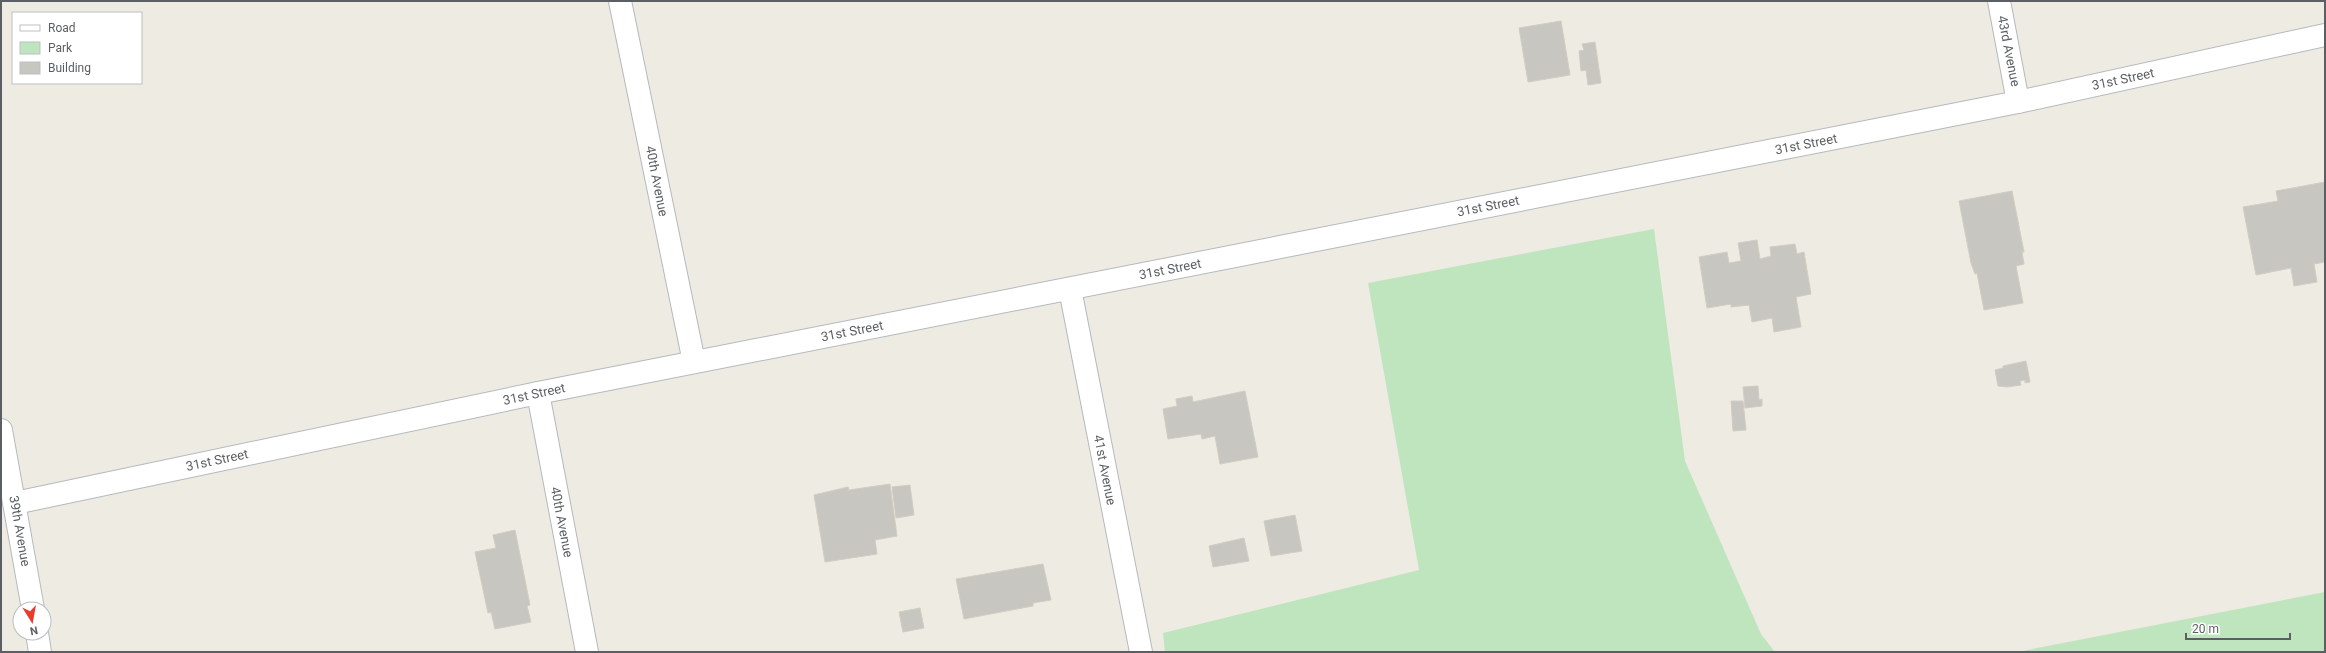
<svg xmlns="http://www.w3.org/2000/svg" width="2326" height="653" viewBox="0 0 2326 653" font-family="Roboto,sans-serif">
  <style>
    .green { fill: #bfe5bf }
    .building { fill: #c8c6c0; stroke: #d2cdc1 }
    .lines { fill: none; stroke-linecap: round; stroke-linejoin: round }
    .street-casing { stroke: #b5b9bd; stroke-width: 24 }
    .street { stroke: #fff; stroke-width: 22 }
    .labels { text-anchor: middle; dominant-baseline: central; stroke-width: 3; stroke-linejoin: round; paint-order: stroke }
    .street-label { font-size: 13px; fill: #5b5f63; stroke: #fff }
  </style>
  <rect width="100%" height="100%" fill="#eeebe3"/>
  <!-- green -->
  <g class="green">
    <path d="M1654,229L1685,461L1761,634L1775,652H1165L1163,633L1419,570L1368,283Z"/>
    <path d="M2325,592V652H2017Z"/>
  </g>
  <!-- building -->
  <g class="building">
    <path d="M1561,21L1570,75L1528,82L1519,28Z"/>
    <path d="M1595,42L1601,83L1588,85L1586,70L1581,71L1579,51L1584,50L1582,44Z"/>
    <path d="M2325,182V262L2314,264L2317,282L2294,286L2291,268L2256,275L2243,207L2278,201L2276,191Z"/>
    <path d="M2012,191L2024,252H2022L2024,264L2016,266L2023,303L1984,310L1977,273L1975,274L1971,263L1959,201Z"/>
    <path d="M1757,240L1760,259L1771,256L1770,247L1795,244L1797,254L1804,252L1811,294L1796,297L1801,327L1774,332L1772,318L1752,322L1749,305L1731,307V304L1707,308L1699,257L1727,252L1729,263L1741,261L1738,243Z"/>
    <path d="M2026,361L2030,382L2025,383V380L2020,381L2021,385L2007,387L1998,386L1995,370L2003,368V366Z"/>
    <path d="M1758,386L1759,400L1762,399V406L1745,408L1743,387Z"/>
    <path d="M1245,391L1258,457L1220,464L1215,436L1202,439L1201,434L1168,439L1163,409L1177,406L1176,399L1192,396L1193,402Z"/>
    <path d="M1731,401H1743L1746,430L1733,431Z"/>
    <path d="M890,484L897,536L875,540L877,554L825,562L814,495L848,487L849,490Z"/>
    <path d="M910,485L914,515L896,518L892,487Z"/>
    <path d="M1295,515L1302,551L1271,556L1264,521Z"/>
    <path d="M515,530L530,605L527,606L531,622L495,629L491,612L488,613L475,552L496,548L493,535Z"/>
    <path d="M1244,538L1249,561L1213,567L1209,546Z"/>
    <path d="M1043,564L1051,600L1033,603V606L964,619L956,579Z"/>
    <path d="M920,608L924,628L903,632L899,612Z"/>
  </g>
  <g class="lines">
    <defs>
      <g id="street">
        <path d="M620,1L694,362"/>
        <path d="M1999,1L2018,102"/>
        <path d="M1070,289L1141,652"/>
        <path d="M538,393L587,652"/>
        <path d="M1,430L33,609"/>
        <path d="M15,503L538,393L2018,102L2325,35"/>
        <path d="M37,633L40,652"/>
      </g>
    </defs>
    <!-- street casing -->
    <use href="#street" class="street-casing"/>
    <!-- street -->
    <use href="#street" class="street"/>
  </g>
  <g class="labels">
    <!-- street labels -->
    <g class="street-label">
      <text transform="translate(2009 51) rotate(79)">43rd Avenue</text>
      <text transform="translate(2123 79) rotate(-12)">31st Street</text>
      <text transform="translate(1806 144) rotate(-11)">31st Street</text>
      <text transform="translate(657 181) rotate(79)">40th Avenue</text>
      <text transform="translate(1488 206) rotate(-11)">31st Street</text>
      <text transform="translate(1170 269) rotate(-11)">31st Street</text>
      <text transform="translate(852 331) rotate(-11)">31st Street</text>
      <text transform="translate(534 394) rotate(-12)">31st Street</text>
      <text transform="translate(217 460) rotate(-12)">31st Street</text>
      <text transform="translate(1105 470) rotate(79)">41st Avenue</text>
      <text transform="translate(562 522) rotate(79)">40th Avenue</text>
      <text transform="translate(20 531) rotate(80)">39th Avenue</text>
    </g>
  </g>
  <!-- border -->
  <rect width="2326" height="653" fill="none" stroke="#5b5f63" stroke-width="4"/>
  <!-- legend -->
  <rect x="12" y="12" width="130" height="72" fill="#ffffff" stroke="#bdbfc1"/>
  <rect x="20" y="25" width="20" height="6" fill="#ffffff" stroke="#bdbfc1"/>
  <text x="48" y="32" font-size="12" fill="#5b5f63">Road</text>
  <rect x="20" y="42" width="20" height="12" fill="#bfe5bf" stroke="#bdbfc1"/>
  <text x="48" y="52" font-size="12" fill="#5b5f63">Park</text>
  <rect x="20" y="62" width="20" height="12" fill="#c8c6c0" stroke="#bdbfc1"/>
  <text x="48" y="72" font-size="12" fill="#5b5f63">Building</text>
  <!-- north arrow -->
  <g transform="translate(32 621) rotate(169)"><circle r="19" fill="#ffffff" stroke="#bdbfc1"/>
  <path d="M0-3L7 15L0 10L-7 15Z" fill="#e83b2e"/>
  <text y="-6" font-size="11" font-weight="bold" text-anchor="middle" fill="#5b5f63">N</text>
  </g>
  <!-- scale -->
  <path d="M2186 633v6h104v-6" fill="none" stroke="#5b5f63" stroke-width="2"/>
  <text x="2192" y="633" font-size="12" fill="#5b5f63" stroke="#ffffff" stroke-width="3" paint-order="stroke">20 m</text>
</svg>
